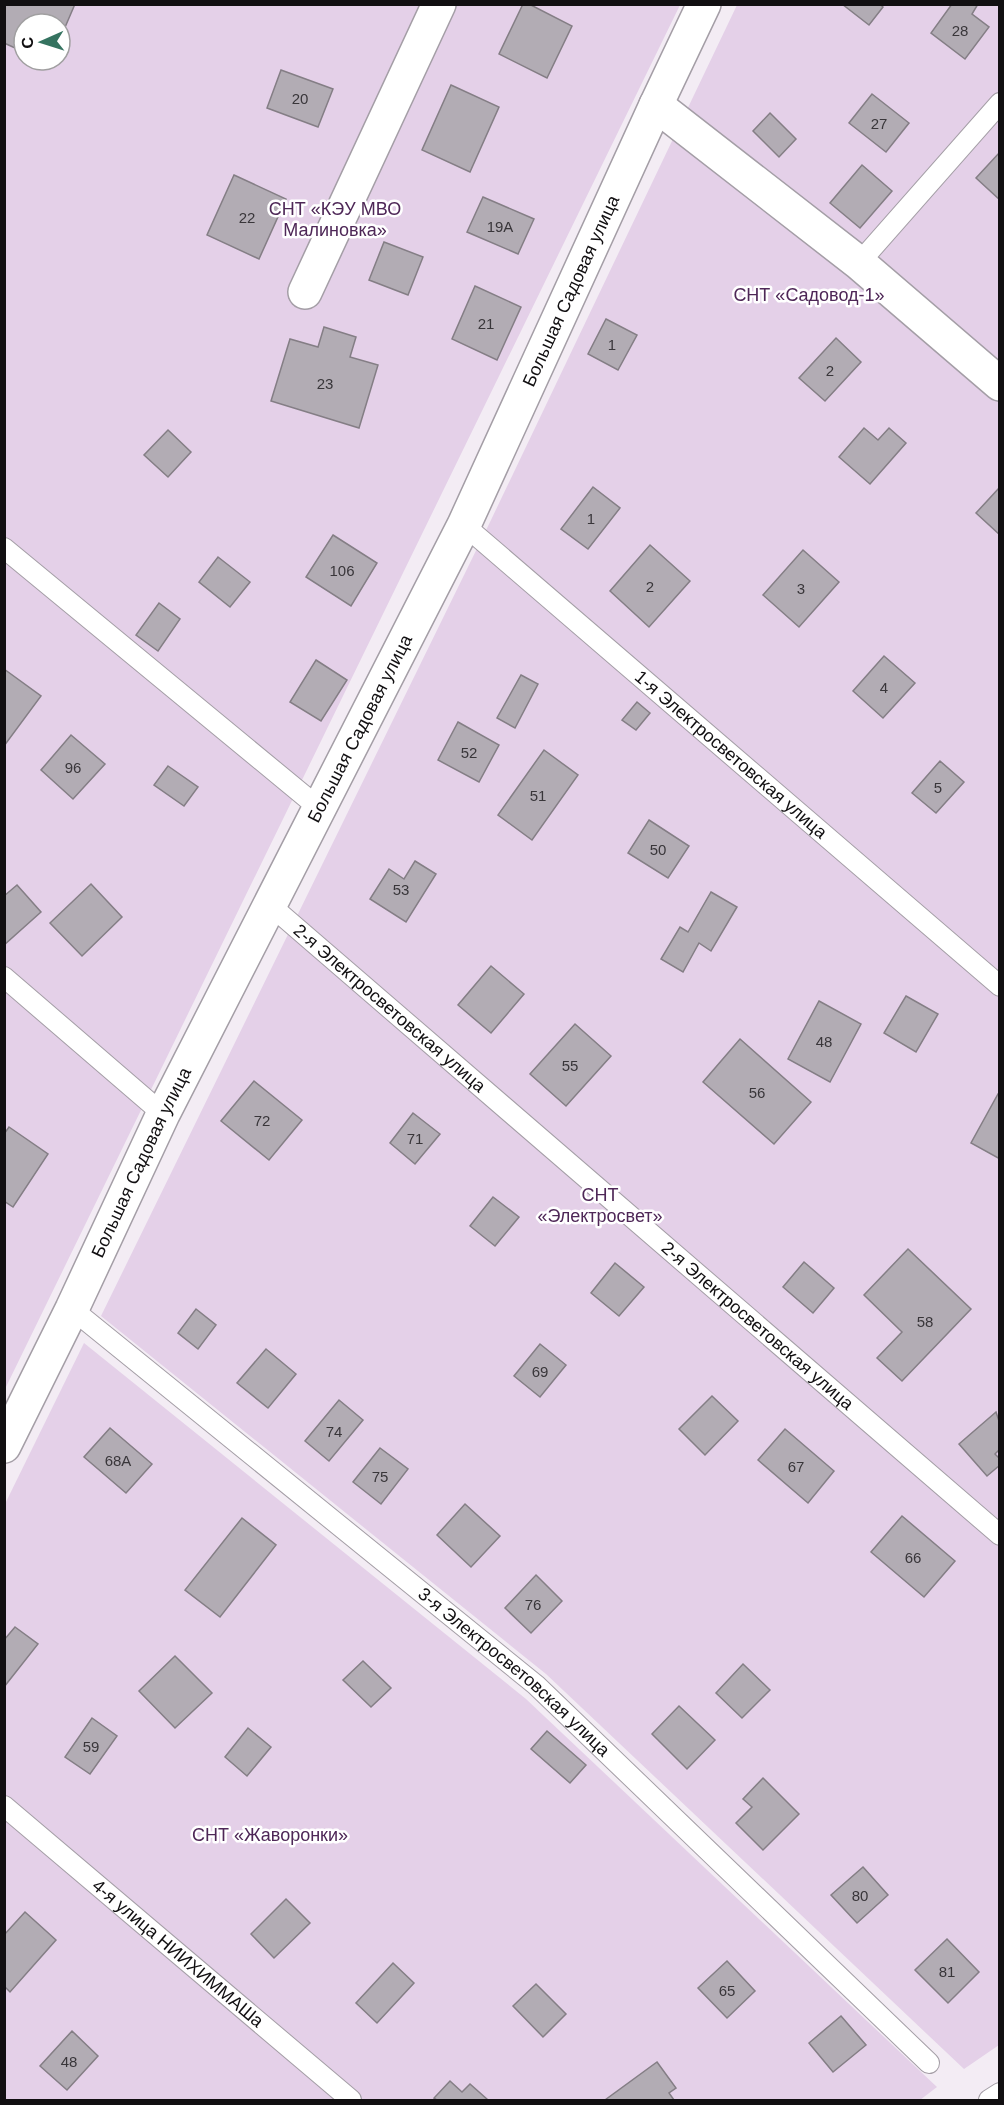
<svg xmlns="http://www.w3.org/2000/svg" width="1004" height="2105" viewBox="0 0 1004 2105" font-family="Helvetica,sans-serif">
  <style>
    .green { fill: #e4d0e8; fill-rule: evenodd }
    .building { fill: #b2acb4; stroke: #847e85; stroke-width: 1.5 }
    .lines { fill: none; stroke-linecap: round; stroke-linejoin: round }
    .service-casing { stroke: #a49ea6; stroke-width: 22 }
    .minor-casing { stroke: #a49ea6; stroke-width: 36 }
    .tertiary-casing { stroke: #a49ea6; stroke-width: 36 }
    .service { stroke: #fff; stroke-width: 20 }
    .minor { stroke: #fff; stroke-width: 33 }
    .tertiary { stroke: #fff; stroke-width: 33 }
    .labels { text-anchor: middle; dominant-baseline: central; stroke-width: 5; stroke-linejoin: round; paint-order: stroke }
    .number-label { font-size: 15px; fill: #39363a }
    .park-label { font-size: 18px; fill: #4e2757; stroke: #fff }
    .street-label { font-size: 18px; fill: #110f11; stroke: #fff }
  </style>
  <rect width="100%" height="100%" fill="#f3ecf4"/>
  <!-- green -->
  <g class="green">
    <path d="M5,5H680L5,1389ZM24,24H60V60H24Z"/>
    <path d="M737,5H999V2045L964,2069L546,1674L101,1316L491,520Z"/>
    <path d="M84,1343L526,1699L937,2087L920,2100H5L4,1506Z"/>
  </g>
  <!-- building -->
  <g class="building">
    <path d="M4,4H75L60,39V24H24V52L4,43Z"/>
    <path d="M523,4H529L572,26L547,78L499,54Z"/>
    <path d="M842,4H880L883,7L869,25Z"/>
    <path d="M952,4H978L972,14L989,27L965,59L931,33Z"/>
    <path d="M281,70L333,89L318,127L267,108Z"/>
    <path d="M451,85L499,107L470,172L422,150Z"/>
    <path d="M872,94L909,123L886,152L849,123Z"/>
    <path d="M770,113L796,139L779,157L753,131Z"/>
    <path d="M999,153L1000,154V200L976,178Z"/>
    <path d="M862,165L892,191L860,228L830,203Z"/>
    <path d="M234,175L286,199L259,259L207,235Z"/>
    <path d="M483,197L534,219L518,254L467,232Z"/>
    <path d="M384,242L423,257L408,295L369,280Z"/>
    <path d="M475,286L521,307L497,360L452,339Z"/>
    <path d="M606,319L637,335L618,370L588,354Z"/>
    <path d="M324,327L356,337L350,357L378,365L359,428L271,401L290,339L318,347Z"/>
    <path d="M836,338L861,362L825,401L799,378Z"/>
    <path d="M864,428L878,440L889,428L906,443L870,484L839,457Z"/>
    <path d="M168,430L191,452L168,477L144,455Z"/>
    <path d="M593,487L620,508L588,549L561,529Z"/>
    <path d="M1000,487V535L976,513Z"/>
    <path d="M333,535L377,563L351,606L306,577Z"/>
    <path d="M650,545L690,581L649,627L610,591Z"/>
    <path d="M803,550L839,582L799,627L763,595Z"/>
    <path d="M218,557L250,582L230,607L199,582Z"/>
    <path d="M159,603L180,619L158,651L136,635Z"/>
    <path d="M884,656L915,683L883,718L853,691Z"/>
    <path d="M316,660L347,680L321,721L290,702Z"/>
    <path d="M4,669L41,696L4,746Z"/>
    <path d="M521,675L538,684L515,728L497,718Z"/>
    <path d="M637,702L650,713L636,730L622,720Z"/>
    <path d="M458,722L499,745L479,782L438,760Z"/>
    <path d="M71,735L105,764L73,799L41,770Z"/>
    <path d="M544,750L578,775L532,840L498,815Z"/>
    <path d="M940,761L964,782L936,813L912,793Z"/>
    <path d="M168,766L198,787L184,806L154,785Z"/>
    <path d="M649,820L689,846L668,878L628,853Z"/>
    <path d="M415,861L436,874L406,922L370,899L389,869L404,879Z"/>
    <path d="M91,884L122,917L82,956L50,923Z"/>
    <path d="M17,885L41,912L4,945V896Z"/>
    <path d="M711,892L737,907L711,951L699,943L683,972L661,959L680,927L688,932Z"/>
    <path d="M491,966L524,994L491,1033L458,1005Z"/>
    <path d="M906,996L938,1014L916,1052L884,1033Z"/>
    <path d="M819,1001L861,1024L830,1082L788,1059Z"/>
    <path d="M575,1024L611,1056L566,1106L530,1074Z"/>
    <path d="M740,1039L811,1102L774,1144L703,1082Z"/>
    <path d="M254,1081L302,1120L269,1160L221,1121Z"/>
    <path d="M998,1094L1000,1095V1159L971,1143Z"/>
    <path d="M413,1113L440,1134L415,1164L390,1143Z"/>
    <path d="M9,1127L48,1154L13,1207L4,1201V1134Z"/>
    <path d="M493,1197L519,1217L495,1246L470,1226Z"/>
    <path d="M908,1249L971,1309L902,1381L877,1358L902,1332L864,1295Z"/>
    <path d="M804,1262L834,1288L813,1313L783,1287Z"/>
    <path d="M615,1263L644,1287L619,1316L591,1293Z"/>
    <path d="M196,1309L216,1325L198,1349L178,1333Z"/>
    <path d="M540,1344L566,1365L540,1397L514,1376Z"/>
    <path d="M266,1349L296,1374L268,1408L237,1383Z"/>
    <path d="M712,1396L738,1421L705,1455L679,1429Z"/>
    <path d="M339,1400L363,1420L329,1461L305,1441Z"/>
    <path d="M996,1412L1000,1424V1449L995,1454L1000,1459V1465L987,1476L959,1444Z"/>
    <path d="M110,1428L152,1464L126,1493L84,1457Z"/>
    <path d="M785,1429L834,1471L808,1503L758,1460Z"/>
    <path d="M380,1448L408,1469L381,1504L353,1482Z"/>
    <path d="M465,1504L500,1536L471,1567L437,1535Z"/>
    <path d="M902,1516L955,1561L924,1597L871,1552Z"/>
    <path d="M242,1518L276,1545L220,1617L185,1590Z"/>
    <path d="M536,1575L562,1601L531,1633L505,1608Z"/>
    <path d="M15,1627L38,1644L4,1687V1640Z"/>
    <path d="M175,1656L212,1693L175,1728L139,1691Z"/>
    <path d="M363,1661L391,1688L371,1707L343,1680Z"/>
    <path d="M743,1664L770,1690L742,1718L716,1693Z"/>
    <path d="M679,1706L715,1740L687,1769L652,1734Z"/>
    <path d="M92,1718L117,1736L90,1774L65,1757Z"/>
    <path d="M248,1728L271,1747L247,1776L225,1757Z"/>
    <path d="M547,1731L586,1765L570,1783L531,1749Z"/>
    <path d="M763,1778L799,1814L763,1850L736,1823L752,1807L743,1799Z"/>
    <path d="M863,1867L888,1895L857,1923L831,1895Z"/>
    <path d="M286,1899L310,1923L274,1958L251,1934Z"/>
    <path d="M25,1912L56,1940L10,1992L4,1986V1935Z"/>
    <path d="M947,1939L979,1972L948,2003L915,1970Z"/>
    <path d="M727,1961L755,1991L727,2018L698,1988Z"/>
    <path d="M393,1963L414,1983L377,2023L356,2003Z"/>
    <path d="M536,1984L566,2014L543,2037L513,2006Z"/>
    <path d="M841,2016L866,2045L833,2072L809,2043Z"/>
    <path d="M72,2031L98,2056L67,2090L40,2066Z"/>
    <path d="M657,2062L676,2088L669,2093L674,2100H605Z"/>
    <path d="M450,2081L462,2092L470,2084L488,2100H437L434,2098Z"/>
  </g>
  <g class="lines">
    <defs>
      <g id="service">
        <path d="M859,263L1000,103"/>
        <path id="s1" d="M464,525L1000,986"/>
        <path d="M4,548L319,808"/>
        <path id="s2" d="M270,905L1000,1535"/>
        <path d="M4,977L163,1114"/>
        <path id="s3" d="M72,1309L536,1685L929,2063"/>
        <path id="s4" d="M4,1806L351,2100"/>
        <path d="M989,2100L1000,2093"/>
      </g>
      <g id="minor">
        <path d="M656,105L859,263L1000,384"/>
        <path d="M305,292L439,4"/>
      </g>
      <g id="tertiary">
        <path id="s5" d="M4,1446L72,1309L163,1114L464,525L656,105L704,4"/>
      </g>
    </defs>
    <!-- service casing -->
    <use href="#service" class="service-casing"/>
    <!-- minor casing -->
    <use href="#minor" class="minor-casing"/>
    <!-- tertiary casing -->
    <use href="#tertiary" class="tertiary-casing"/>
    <!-- service -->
    <use href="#service" class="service"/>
    <!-- minor -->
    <use href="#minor" class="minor"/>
    <!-- tertiary -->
    <use href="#tertiary" class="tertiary"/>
  </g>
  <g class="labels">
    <!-- number labels -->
    <g class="number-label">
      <text x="960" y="30">28</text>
      <text x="300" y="98">20</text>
      <text x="879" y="123">27</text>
      <text x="247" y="217">22</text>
      <text x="500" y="226">19А</text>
      <text x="486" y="323">21</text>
      <text x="612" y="344">1</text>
      <text x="830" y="370">2</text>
      <text x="325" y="383">23</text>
      <text x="591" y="518">1</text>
      <text x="342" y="570">106</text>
      <text x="650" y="586">2</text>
      <text x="801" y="588">3</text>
      <text x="884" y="687">4</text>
      <text x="469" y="752">52</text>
      <text x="73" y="767">96</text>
      <text x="938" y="787">5</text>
      <text x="538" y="795">51</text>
      <text x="658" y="849">50</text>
      <text x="401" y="889">53</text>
      <text x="824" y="1041">48</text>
      <text x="570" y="1065">55</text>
      <text x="757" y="1092">56</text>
      <text x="262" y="1120">72</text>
      <text x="415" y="1138">71</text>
      <text x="925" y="1321">58</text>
      <text x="540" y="1371">69</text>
      <text x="334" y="1431">74</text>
      <text x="118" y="1460">68А</text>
      <text x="796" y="1466">67</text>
      <text x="380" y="1476">75</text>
      <text x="913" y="1557">66</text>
      <text x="533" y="1604">76</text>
      <text x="91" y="1746">59</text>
      <text x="860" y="1895">80</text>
      <text x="947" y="1971">81</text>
      <text x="727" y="1990">65</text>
      <text x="69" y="2061">48</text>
    </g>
    <!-- park labels -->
    <g class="park-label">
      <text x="335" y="209">СНТ «КЭУ МВО<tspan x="335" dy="21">Малиновка»</tspan></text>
      <text x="809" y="295">СНТ «Садовод-1»</text>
      <text x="600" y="1195">СНТ<tspan x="600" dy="21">«Электросвет»</tspan></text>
      <text x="270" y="1835">СНТ «Жаворонки»</text>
    </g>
    <!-- street labels -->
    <g class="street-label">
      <text stroke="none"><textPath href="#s5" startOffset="1287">Большая Садовая улица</textPath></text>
      <text stroke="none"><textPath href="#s5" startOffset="801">Большая Садовая улица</textPath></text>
      <text stroke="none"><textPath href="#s1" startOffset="352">1-я Электросветовская улица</textPath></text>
      <text stroke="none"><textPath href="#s2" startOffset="158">2-я Электросветовская улица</textPath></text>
      <text stroke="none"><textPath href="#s5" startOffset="315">Большая Садовая улица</textPath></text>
      <text stroke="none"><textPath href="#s2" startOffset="644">2-я Электросветовская улица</textPath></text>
      <text stroke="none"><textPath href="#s3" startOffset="572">3-я Электросветовская улица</textPath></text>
      <text stroke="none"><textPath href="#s4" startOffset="228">4-я улица НИИХИММАШа</textPath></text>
    </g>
  </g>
  <!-- border -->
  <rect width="1004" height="2105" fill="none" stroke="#110f11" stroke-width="12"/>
  <!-- north arrow -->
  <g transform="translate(42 42) rotate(267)"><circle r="28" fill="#ffffff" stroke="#a09fa0" stroke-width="1.5"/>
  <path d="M0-4.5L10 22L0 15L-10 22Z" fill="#357360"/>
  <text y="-9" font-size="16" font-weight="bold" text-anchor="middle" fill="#110f11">С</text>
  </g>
</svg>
